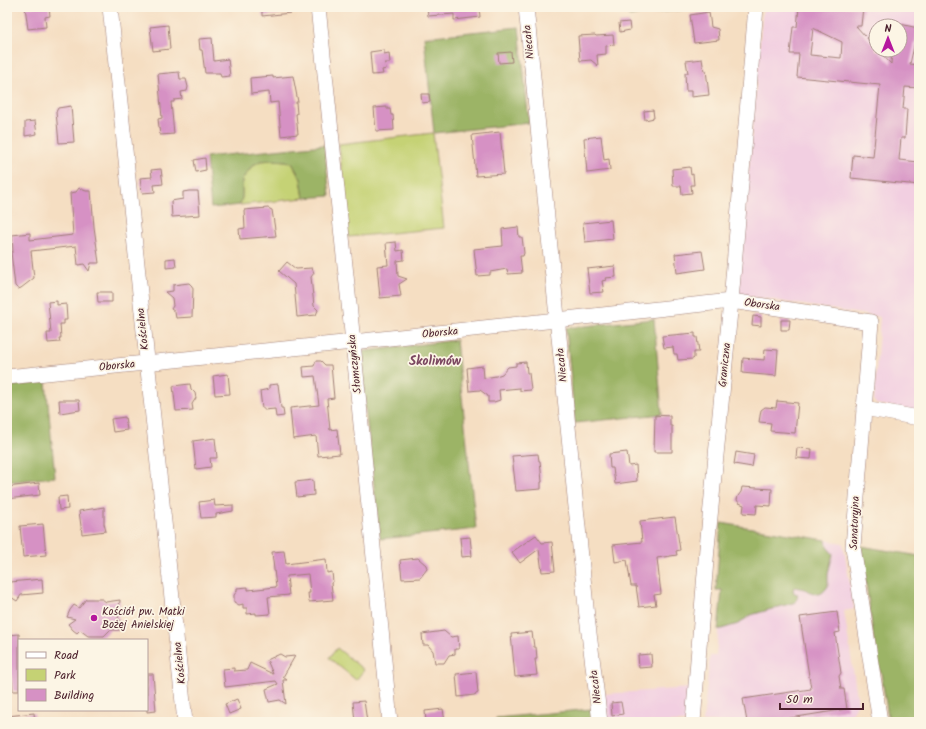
<svg xmlns="http://www.w3.org/2000/svg" width="926" height="729" viewBox="0 0 926 729" font-family="Kalam,sans-serif">
  <style>
    .built { fill: #f2cfe1; fill-rule: evenodd }
    .green { fill: #c5d274; stroke: #887850 }
    .forest { fill: #9cb466; stroke: #736a48 }
    .building { fill: #d691c4; fill-rule: evenodd }
    .lines { fill: none; stroke-linecap: round; stroke-linejoin: round }
    .minor-casing { stroke: #a07e76; stroke-width: 16 }
    .minor { stroke: #fff; stroke-width: 15 }
    .poi-dot { fill: #b5179e; stroke: #fcf5e5; stroke-width: 1.5 }
    .labels { text-anchor: middle; dominant-baseline: central; stroke-width: 3.5; stroke-linejoin: round; paint-order: stroke }
    .street-label { font-size: 11px; fill: #4a1f2b; stroke: #fcf5e5 }
    .poi-label { font-size: 11px; fill: #4a1f2b; stroke: #fcf5e5; text-anchor: start }
    .quarter-label { font-size: 13px; font-weight: bold; fill: #7b4761; stroke: #fcf5e5 }
  </style>
  <rect width="100%" height="100%" fill="#fcf5e5"/>
  <filter id="ink" filterUnits="userSpaceOnUse"><feTurbulence type="fractalNoise" baseFrequency=".025" numOctaves="2"/><feDisplacementMap in="SourceGraphic" scale="8" xChannelSelector="R" yChannelSelector="G"/><feConvolveMatrix kernelMatrix="1 2 1 2 8 2 1 2 1" color-interpolation-filters="sRGB"/></filter>
  <filter id="wash" filterUnits="userSpaceOnUse"><feTurbulence type="fractalNoise" baseFrequency=".012" numOctaves="4" result="noise"/><feDisplacementMap in="SourceGraphic" scale="16" xChannelSelector="R" yChannelSelector="G"/><feGaussianBlur stdDeviation="0.9" result="paint"/><feColorMatrix in="noise" values="0 0 0 0 0 0 0 0 0 0 0 0 0 0 0 0 0 1.4 0 .05"/><feComposite in="paint" operator="in"/></filter>
  <g filter="url(#wash)">
    <rect width="100%" height="100%" fill="#f5dec2"/>
    <!-- built -->
    <g class="built">
      <path d="M763,7H919V411L876,404L874,400L880,317L741,295L738,291ZM876,26H900V50H876Z"/>
      <path d="M721,523L843,543L854,609L844,611L858,703L849,719V722H703L710,656H716L722,591L716,590Z"/>
      <path d="M689,688L686,722H607L604,694Z"/>
    </g>
    <!-- green -->
    <g class="green">
      <path d="M433,133L444,228L348,237L339,144Z"/>
      <path d="M273,160L286,161L292,163L301,179L304,198L240,205L242,197V180L252,166L260,161Z"/>
      <path d="M337,648L364,670L356,680L329,658Z"/>
    </g>
    <!-- forest -->
    <g class="forest">
      <path d="M628,7H705L629,16Z"/>
      <path d="M519,27L529,123L434,133L424,37Z"/>
      <path d="M324,145L330,196L304,198L301,179L292,163L286,161L273,160L260,161L252,166L242,180V197L240,205L211,208L206,157Z"/>
      <path d="M654,319L662,414L575,423L566,328Z"/>
      <path d="M456,340L476,529L380,539L359,352Z"/>
      <path d="M46,382L55,477L7,482V386Z"/>
      <path d="M721,523L826,540L827,547L833,554L828,573V586C821,597 817,595 807,590C803,588 798,588 794,587L793,589L794,593L798,594L796,602L751,615L738,624L718,630L722,590H716Z"/>
      <path d="M861,546L919,556V722H889L881,673L878,666L874,641Z"/>
      <path d="M592,709L593,722H496V718Z"/>
    </g>
    <g id="blocks">
      <!-- building -->
      <g class="building">
        <path d="M25,7H49L50,16L45,17L46,27L28,29Z"/>
        <path d="M262,7H291V13L262,16Z"/>
        <path d="M427,7H479L480,17L454,20V14L428,16Z"/>
        <path d="M799,7H863L861,26H856L876,48V50H878L891,64L892,50H900V24L918,28L910,64L919,65V88L905,87L903,109H907L905,138H901L899,160L919,162V185L851,178L853,155L873,157L880,85L797,77L799,54H790L793,27H797ZM813,28L842,42L841,58L810,55Z"/>
        <path d="M709,12L711,27L718,29L719,40L694,43L690,15Z"/>
        <path d="M629,22L630,30L620,32L619,23Z"/>
        <path d="M168,25L170,49L153,51L150,27Z"/>
        <path d="M595,35L596,36L613,35L614,45L606,46V54L597,55L598,66L591,60L580,61L578,36Z"/>
        <path d="M212,38L214,61L228,59L230,76L221,77L220,73H205L202,50H200L199,39Z"/>
        <path d="M384,50V54L389,53L390,63H385L386,69L382,70L383,74L372,75L370,52Z"/>
        <path d="M511,52L512,62L499,63L498,53Z"/>
        <path d="M702,59L704,71L706,70L709,95L691,97V91H686L685,73H688L686,61Z"/>
        <path d="M179,72L180,79H186L188,87L187,91L181,92L182,99L174,100V102H171L174,134L160,135L158,119L162,118L158,74Z"/>
        <path d="M273,76V78L293,76L298,102H296L297,114H296L298,134L281,136L278,102L270,103L269,92L251,94L250,78Z"/>
        <path d="M421,94H429L430,102L422,103Z"/>
        <path d="M71,106L74,142L59,143L56,112L58,108Z"/>
        <path d="M387,107V109H390L391,115H393L394,130L376,131L374,108Z"/>
        <path d="M653,110L654,118L645,120L644,111Z"/>
        <path d="M35,121L37,134L25,136V122Z"/>
        <path d="M500,132L504,174L476,176L472,135Z"/>
        <path d="M601,136L604,160L609,159L610,170L587,173L584,138Z"/>
        <path d="M205,158L206,170L196,172L194,160Z"/>
        <path d="M690,167L691,175L693,174L694,185H691L692,193L682,194L681,186H673L672,169Z"/>
        <path d="M161,169L163,184L154,185L155,192L142,193L140,178L152,177L151,170Z"/>
        <path d="M79,188L86,191H91L94,227L99,263H91L89,271L84,264L78,265L76,246L31,251L34,278L21,288L18,289L15,286L11,252H13L12,235L30,233V240L73,235L70,193L76,192Z"/>
        <path d="M189,191H198L200,215L172,217L171,201L183,199V192Z"/>
        <path d="M268,208L272,210L276,236L240,239L239,229L245,228L244,210Z"/>
        <path d="M611,220L613,239L585,242L583,223Z"/>
        <path d="M518,227L519,237H522L524,253L523,256H520L522,273L508,274L507,269L490,272V275L477,276L474,249L503,246L502,229Z"/>
        <path d="M396,242L397,251L403,250L404,260L397,261L398,276L407,279L399,284L401,296L380,298L377,266L388,265L386,243Z"/>
        <path d="M702,251L705,269L677,273L675,254Z"/>
        <path d="M175,258L176,267L166,268V259Z"/>
        <path d="M287,262L296,269L312,268L314,273L311,277L314,306L318,310L316,315L297,317L294,284L279,271Z"/>
        <path d="M615,266L616,277L605,278L606,280L602,281L604,292L590,293L587,269Z"/>
        <path d="M189,283L192,286L193,289L192,317L176,318L175,312L171,309L173,306L172,298L165,292L173,291V285Z"/>
        <path d="M97,292H112V302H98Z"/>
        <path d="M57,301V305L66,304L67,320H64V324H60L61,338H59L60,342L48,343L47,333H51L48,302Z"/>
        <path d="M753,316L761,317V326L752,325Z"/>
        <path d="M781,320H790L789,330H781Z"/>
        <path d="M695,333V337H697L699,352H694V358L693,359L678,360L677,354H674L673,347L664,348L662,336Z"/>
        <path d="M765,349L778,350L776,376L742,373L743,358L764,360Z"/>
        <path d="M316,361H321L325,365H331L334,398L327,399L330,430L337,429L340,454L318,456L316,436L293,439L290,408L319,405L315,376L304,377L303,367L314,366Z"/>
        <path d="M526,362L527,373H529L531,390L520,391V388L499,390L500,400L494,402H488V396L480,390L469,391L467,368L483,366L484,378L496,376L502,374L508,367L516,366V363Z"/>
        <path d="M228,374L230,394L215,395L213,376Z"/>
        <path d="M190,384L191,389L195,393L196,398L192,404L193,410L176,411L173,386Z"/>
        <path d="M278,384L281,408H283L284,416L276,417L275,409L264,410V408H262L260,391L269,389V385Z"/>
        <path d="M59,400H79L80,410L60,413Z"/>
        <path d="M777,401L798,403L795,433L770,431L771,423L759,422L761,410L765,407L776,408Z"/>
        <path d="M655,415L670,416V426H672V452H654Z"/>
        <path d="M125,417L127,430L113,432L111,419Z"/>
        <path d="M215,438L217,458H210L211,467L196,469L193,441Z"/>
        <path d="M797,448L812,449L811,459L796,458Z"/>
        <path d="M627,452L629,466L636,465L637,481L615,484L613,468H610L609,454Z"/>
        <path d="M736,452L754,455L752,467L734,464Z"/>
        <path d="M538,454L539,461H540L542,482H541V489L516,491L512,456Z"/>
        <path d="M313,480L314,495L297,497L295,482Z"/>
        <path d="M39,483L40,495L7,499V487Z"/>
        <path d="M742,487L772,489L771,506L757,505L756,514L743,513L744,505L739,503L737,500L738,496L741,492Z"/>
        <path d="M67,496L68,509L59,510L58,497Z"/>
        <path d="M214,500L215,506L233,505V511L216,514V517L201,518L199,502Z"/>
        <path d="M104,507V524L106,531L82,534L79,511Z"/>
        <path d="M675,517L680,550L676,551L677,555L657,558L661,594L654,595L656,605L639,607L636,586H631L627,560L615,562L613,545L642,542L640,521Z"/>
        <path d="M43,524L46,555L23,557L20,526Z"/>
        <path d="M536,535L542,543L552,542L555,571L542,572L539,549L520,563L512,552Z"/>
        <path d="M470,537L472,556L462,557L460,538Z"/>
        <path d="M284,551L286,564L326,559L327,573L332,572L333,582L331,583L333,600L309,602L308,593H310L308,574L287,576L289,595L268,597L270,614L256,615V613L247,614V608H243V604L239,605L234,602V595L237,591V588L248,587V590L276,587L272,552Z"/>
        <path d="M418,558L426,565L427,569L420,578L402,579L400,560Z"/>
        <path d="M42,579L43,593L21,595L17,601L11,597L10,582Z"/>
        <path d="M86,599H102L106,602L120,600L118,620H120L121,630H110L104,636H88L80,630L77,633L73,630L68,624L75,619L67,617L70,610L74,605L79,608Z"/>
        <path d="M837,612L840,632L835,633L841,673L839,676L841,689H844L847,709L765,722H747L743,699L811,689L800,617Z"/>
        <path d="M444,631L451,637L458,636L459,649H455V654L449,655L444,663H435L433,651L428,645H423L422,634Z"/>
        <path d="M532,632L534,647H536L537,659H535L537,675L515,677L511,634Z"/>
        <path d="M19,634V691H13L10,666L7,667V635Z"/>
        <path d="M280,654L285,657L295,656L283,677L287,680H283L286,704L280,700L269,702L266,689L278,684L276,681L225,687L223,669L234,668V671L247,670L250,663L273,674L267,660Z"/>
        <path d="M651,654L652,667L639,668L638,655Z"/>
        <path d="M476,672L478,693L474,695L458,697L456,674Z"/>
        <path d="M147,674H153L156,711L147,712Z"/>
        <path d="M237,699L241,709L229,714L225,704Z"/>
        <path d="M364,701L367,722H355L353,702Z"/>
        <path d="M621,702L623,714L612,716L611,703Z"/>
        <path d="M443,709L445,722H426L425,711Z"/>
        <path d="M34,713L35,722H9L8,716Z"/>
      </g>
    </g>
  </g>
  <g filter="url(#ink)">
    <use href="#blocks" fill-opacity="0" stroke="#a07e76" stroke-width="1"/>
    <g class="lines">
      <defs>
        <g id="minor">
          <path d="M110,7L185,722"/>
          <path d="M318,7L353,342L390,722"/>
          <path d="M526,7L587,617L600,722"/>
          <path d="M7,377L353,342L731,301L871,322L853,547L880,722"/>
          <path d="M864,408L919,418"/>
          <path d="M693,722L707,548L731,301L756,7"/>
        </g>
      </defs>
      <!-- minor casing -->
      <use href="#minor" class="minor-casing"/>
      <!-- minor -->
      <use href="#minor" class="minor"/>
    </g>
  </g>
  <!-- markers -->
  <circle class="poi-dot" cx="94" cy="618" r="4"/>
  <g class="labels">
    <!-- street labels -->
    <g class="street-label">
      <text transform="translate(529 42) rotate(-96)">Niecała</text>
      <text transform="translate(762 305) rotate(8)">Oborska</text>
      <text transform="translate(143 329) rotate(-96)">Kościelna</text>
      <text transform="translate(440 333) rotate(-6)">Oborska</text>
      <text transform="translate(355 364) rotate(-96)">Słomczyńska</text>
      <text transform="translate(562 365) rotate(-96)">Niecała</text>
      <text transform="translate(725 365) rotate(-84)">Graniczna</text>
      <text transform="translate(117 366) rotate(-6)">Oborska</text>
      <text transform="translate(855 523) rotate(-88)">Sanatoryjna</text>
      <text transform="translate(180 663) rotate(-96)">Kościelna</text>
      <text transform="translate(596 687) rotate(-97)">Niecała</text>
    </g>
    <!-- poi labels -->
    <g class="poi-label">
      <text x="102" y="612">Kościół pw. Matki<tspan x="102" dy="13">Bożej Anielskiej</tspan></text>
    </g>
    <!-- quarter labels -->
    <g class="quarter-label">
      <text x="435" y="361">Skolimów</text>
    </g>
  </g>
  <!-- margin -->
  <rect width="926" height="729" fill="none" stroke="#fcf5e5" stroke-width="24"/>
  <!-- legend -->
  <rect x="18" y="639" width="130" height="72" fill="#fcf5e5" stroke="#b59f9b"/>
  <rect x="26" y="652" width="20" height="6" fill="#ffffff" stroke="#b59f9b"/>
  <text x="54" y="659" font-size="12" fill="#4a1f2b">Road</text>
  <rect x="26" y="669" width="20" height="12" fill="#c5d274" stroke="#b59f9b"/>
  <text x="54" y="679" font-size="12" fill="#4a1f2b">Park</text>
  <rect x="26" y="689" width="20" height="12" fill="#d691c4" stroke="#b59f9b"/>
  <text x="54" y="699" font-size="12" fill="#4a1f2b">Building</text>
  <!-- north arrow -->
  <g transform="translate(888 38)"><circle r="19" fill="#fcf5e5" stroke="#b59f9b"/>
  <path d="M0-3L7 15L0 10L-7 15Z" fill="#b5179e"/>
  <text y="-6" font-size="11" font-weight="bold" text-anchor="middle" fill="#4a1f2b">N</text>
  </g>
  <!-- scale -->
  <path d="M780 703v6h83v-6" fill="none" stroke="#4a1f2b" stroke-width="2"/>
  <text x="786" y="703" font-size="12" fill="#4a1f2b" stroke="#fcf5e5" stroke-width="3" paint-order="stroke">50 m</text>
</svg>
